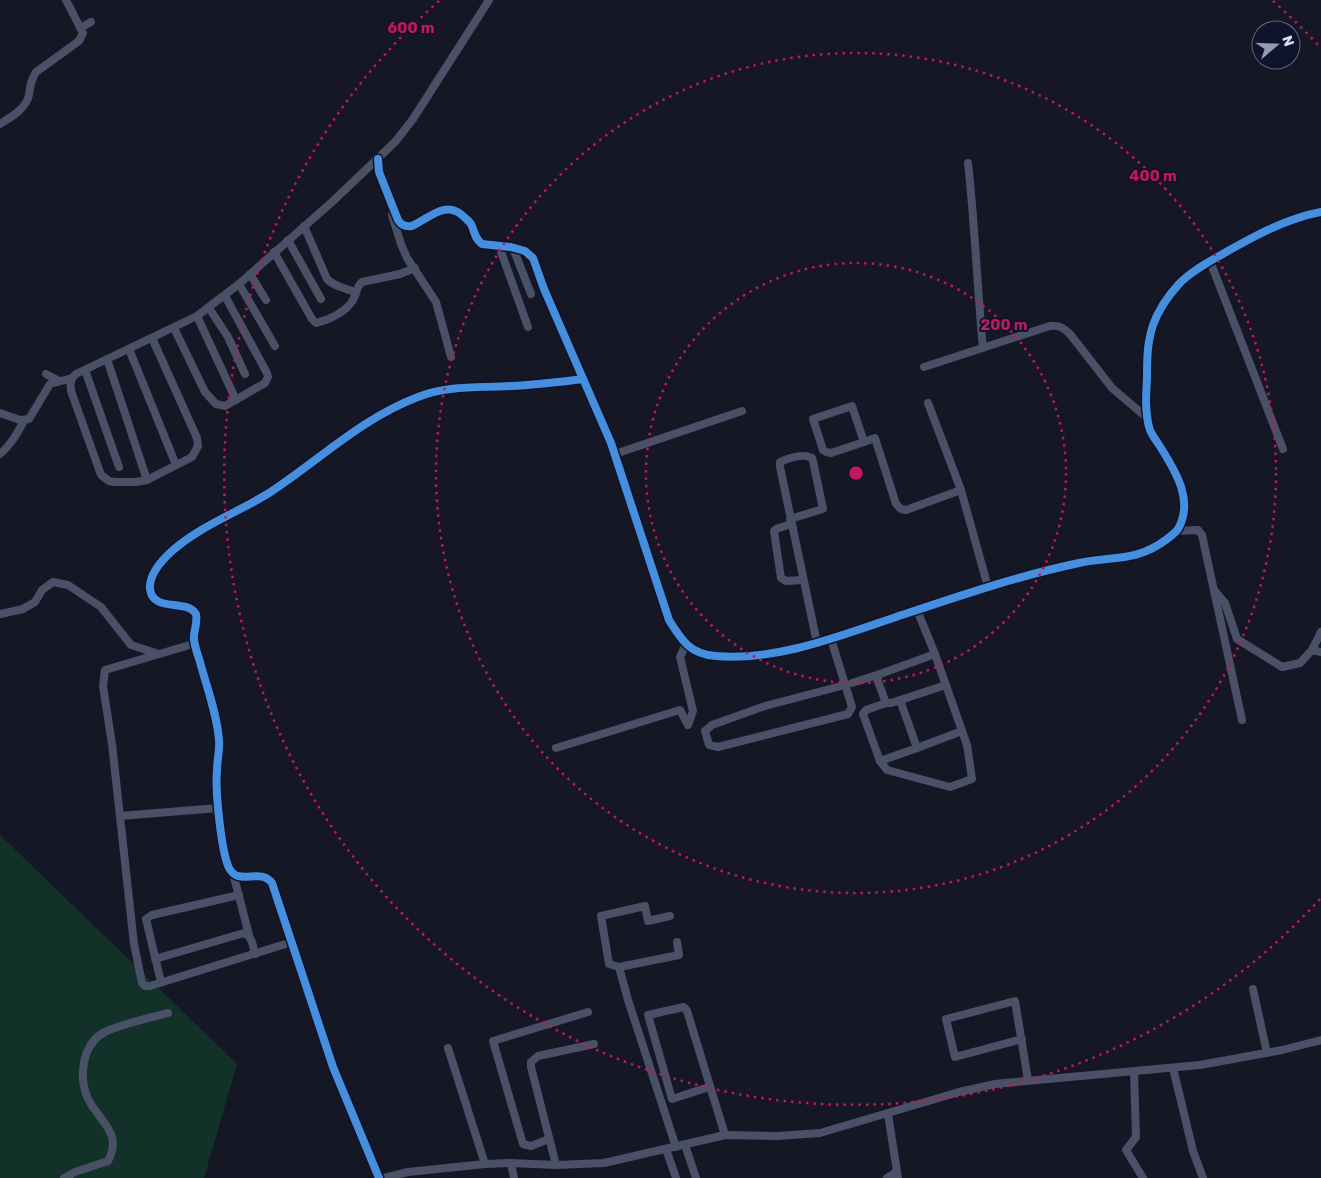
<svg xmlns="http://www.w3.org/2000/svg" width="1321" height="1178" viewBox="0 0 1321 1178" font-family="Rubik,sans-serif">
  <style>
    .green { fill: #123229 }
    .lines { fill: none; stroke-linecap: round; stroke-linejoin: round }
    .minor { stroke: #4a5166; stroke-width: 8 }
    .cycleway-casing { stroke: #0f132b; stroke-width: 11 }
    .cycleway { stroke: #468fdf; stroke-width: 8 }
    .ring { fill: none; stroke: #c2185b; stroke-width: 2.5; stroke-dasharray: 2.5 5 }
    .centre { fill: #c2185b; stroke: #0f132b; stroke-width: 2.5 }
    .ring-label { font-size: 15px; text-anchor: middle; font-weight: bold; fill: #c2185b; stroke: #0f132b; stroke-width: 4; stroke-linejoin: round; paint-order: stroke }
  </style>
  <rect width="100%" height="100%" fill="#151725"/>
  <!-- green -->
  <path class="green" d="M0,835L237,1064L204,1178H0Z"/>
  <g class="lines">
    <!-- minor -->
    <g class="minor">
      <path d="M80,28L91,22"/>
      <path d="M0,124C11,117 26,109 29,95C30,86 31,80 36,72L79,41L83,33L66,0"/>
      <path d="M378,159L379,172L398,220C401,225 405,227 412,226C428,219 445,200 462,215C465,218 469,221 471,224C475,232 474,238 482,244L511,247L525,251L533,258L544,289L611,443L669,620C682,641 690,654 716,656C778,661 839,636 896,617C956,597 1017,576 1079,563C1113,556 1137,562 1167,539C1171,536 1175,533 1178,529C1194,501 1176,472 1161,448C1157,441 1151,435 1149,427C1145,411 1146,395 1147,378C1147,360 1147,343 1153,325C1158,311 1168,296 1179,284C1189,273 1205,264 1219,256C1251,238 1284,219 1321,212"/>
      <path d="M968,163C975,225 977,286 983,348"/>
      <path d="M392,215L401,244L407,258L436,302L451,357"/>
      <path d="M304,226L327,279C334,287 347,288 356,293"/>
      <path d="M288,240L321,299"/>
      <path d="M499,246L528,327"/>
      <path d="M513,248L531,294"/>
      <path d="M274,252L312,319L316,323C329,320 346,312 353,300C357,293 356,287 362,282L400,274L415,268"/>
      <path d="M1210,261L1283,449"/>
      <path d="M250,274L266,300"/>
      <path d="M239,284L275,346"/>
      <path d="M209,308L228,337L245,374"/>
      <path d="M197,316L239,284L332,202L395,142L413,119L489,0"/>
      <path d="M174,328L205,392L216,404L225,406L265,383L268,377L267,373L225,296"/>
      <path d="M152,338L197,438L198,446L192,457L147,480L136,482H115L109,481L101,475L71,391C70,384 70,379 76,374L197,316L236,400"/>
      <path d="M129,349L176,465"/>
      <path d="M107,359L147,480"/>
      <path d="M924,367L1050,326C1060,325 1063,328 1070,334L1112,388L1146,417"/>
      <path d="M85,370L119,467"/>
      <path d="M46,374L59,381"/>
      <path d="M928,403L961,490"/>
      <path d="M0,413L20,420L29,419L50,384L72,378"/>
      <path d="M864,442L831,453L826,452L823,450L813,419L852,406L864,442L875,438L896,504L901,509L906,510L961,490L988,587"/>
      <path d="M0,454C11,445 17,433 24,421"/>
      <path d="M615,454L742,411"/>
      <path d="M790,519L823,509L813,461L812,458C804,453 788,458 780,462V467L817,643"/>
      <path d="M791,524L776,529L774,531L781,578L786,581L802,580"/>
      <path d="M1177,531L1198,530L1202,535L1242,720"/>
      <path d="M1215,591L1225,603L1237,639L1282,667L1300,663L1312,650"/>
      <path d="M0,614L23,609L35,602L42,590L53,582L68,585L101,607L131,645L159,654"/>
      <path d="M1321,632L1312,650L1321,652"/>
      <path d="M194,639L193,644L105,670L103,686L112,744L134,944L142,983L145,986H150L292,942"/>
      <path d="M831,639L852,707L848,714L718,747L709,745L705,731L712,725L765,706L845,685"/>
      <path d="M935,654L880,674L877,679L886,703H891L946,685"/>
      <path d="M852,683L880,674"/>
      <path d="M886,703L866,710L863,714L880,761L917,748L900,700"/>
      <path d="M556,748L680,710L688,725L693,711L680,657L686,644"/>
      <path d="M917,748L962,731"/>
      <path d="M880,761L887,770L950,787L972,779L967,745L935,654L917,610"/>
      <path d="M120,816L218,808"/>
      <path d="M233,873L249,935"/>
      <path d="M155,959L244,933C252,936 253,946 255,954"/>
      <path d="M619,967L609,964L601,916L645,906L648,921L670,916"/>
      <path d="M161,982L146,919L152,915L239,895"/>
      <path d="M1253,989L1267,1053"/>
      <path d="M1022,1039L955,1057L946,1019L1015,1001L1028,1080"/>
      <path d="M448,1048L485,1164"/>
      <path d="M1173,1068L1193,1151L1203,1178"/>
      <path d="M1134,1072L1136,1137L1126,1150L1143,1178"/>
      <path d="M709,1087L672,1099L648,1015L684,1007L687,1011L725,1135"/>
      <path d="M888,1114L898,1178"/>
      <path d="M549,1139L531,1146L523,1144L493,1041L588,1012"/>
      <path d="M685,1145L696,1178"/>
      <path d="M676,1147L628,1000L619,967L679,955L677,942"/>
      <path d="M666,1149L676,1178"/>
      <path d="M511,1163L514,1178"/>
      <path d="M556,1165L531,1067V1062L538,1056L594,1044"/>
      <path d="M64,1178L75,1172L108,1161C122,1135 103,1124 91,1104C81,1089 81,1068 87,1052C91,1043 96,1036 105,1032C121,1024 149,1018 168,1013"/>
      <path d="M379,1178L333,1067L272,883C260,867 239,887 229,868C221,851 215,789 217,770C217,760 220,750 219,740C217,714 207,688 200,662C198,655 195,648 194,640C193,632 198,623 196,614C186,598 153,613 150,589C149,575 162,560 172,551C200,526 237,513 269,493C318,461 362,418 418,397C448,385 480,388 511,386C535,385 559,382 583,379"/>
      <path d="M384,1178L408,1172L485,1164L511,1163L556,1165L604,1163L725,1135L778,1136L820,1133L959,1092L995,1084L1200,1065L1282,1050L1321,1040"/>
      <path d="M887,1178L897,1172"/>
    </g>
    <defs>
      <g id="cycleway">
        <path d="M378,159L379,172L398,220C401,225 405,227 412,226C428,219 445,200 462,215C465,218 469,221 471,224C475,232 474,238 482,244L511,247L525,251L533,258L544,289L611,443L669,620C682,641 690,654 716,656C778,661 839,636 896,617C956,597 1017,576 1079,563C1113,556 1137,562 1167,539C1171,536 1175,533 1178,529C1194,501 1176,472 1161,448C1157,441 1151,435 1149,427C1145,411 1146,395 1147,378C1147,360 1147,343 1153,325C1158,311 1168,296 1179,284C1189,273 1205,264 1219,256C1251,238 1284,219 1321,212"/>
        <path d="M379,1178L333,1067L272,883C260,867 239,887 229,868C221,851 215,789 217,770C217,760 220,750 219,740C217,714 207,688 200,662C198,655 195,648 194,640C193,632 198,623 196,614C186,598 153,613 150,589C149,575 162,560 172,551C200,526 237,513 269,493C318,461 362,418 418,397C448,385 480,388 511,386C535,385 559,382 583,379"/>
      </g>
    </defs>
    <!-- cycleway casing -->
    <use href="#cycleway" class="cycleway-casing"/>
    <!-- cycleway -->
    <use href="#cycleway" class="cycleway"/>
  </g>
  <!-- distance rings -->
  <g class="ring">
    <circle cx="856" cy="473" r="210"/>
    <circle cx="856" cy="473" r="420"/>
    <path d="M1320 899A630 630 0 1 1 439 1M1273 1A630 630 0 0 1 1320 47"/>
  </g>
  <circle cx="856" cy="473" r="8" class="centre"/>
  <g class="ring-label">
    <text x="411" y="33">600 m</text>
    <text x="1153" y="181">400 m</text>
    <text x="1004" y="330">200 m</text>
  </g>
  <!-- north arrow -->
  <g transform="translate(1276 45) rotate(71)"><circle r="24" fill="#0f132b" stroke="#606580"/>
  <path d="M0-4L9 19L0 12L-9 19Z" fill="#949ab3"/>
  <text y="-8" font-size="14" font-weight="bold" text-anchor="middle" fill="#d9e0ff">N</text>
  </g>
</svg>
